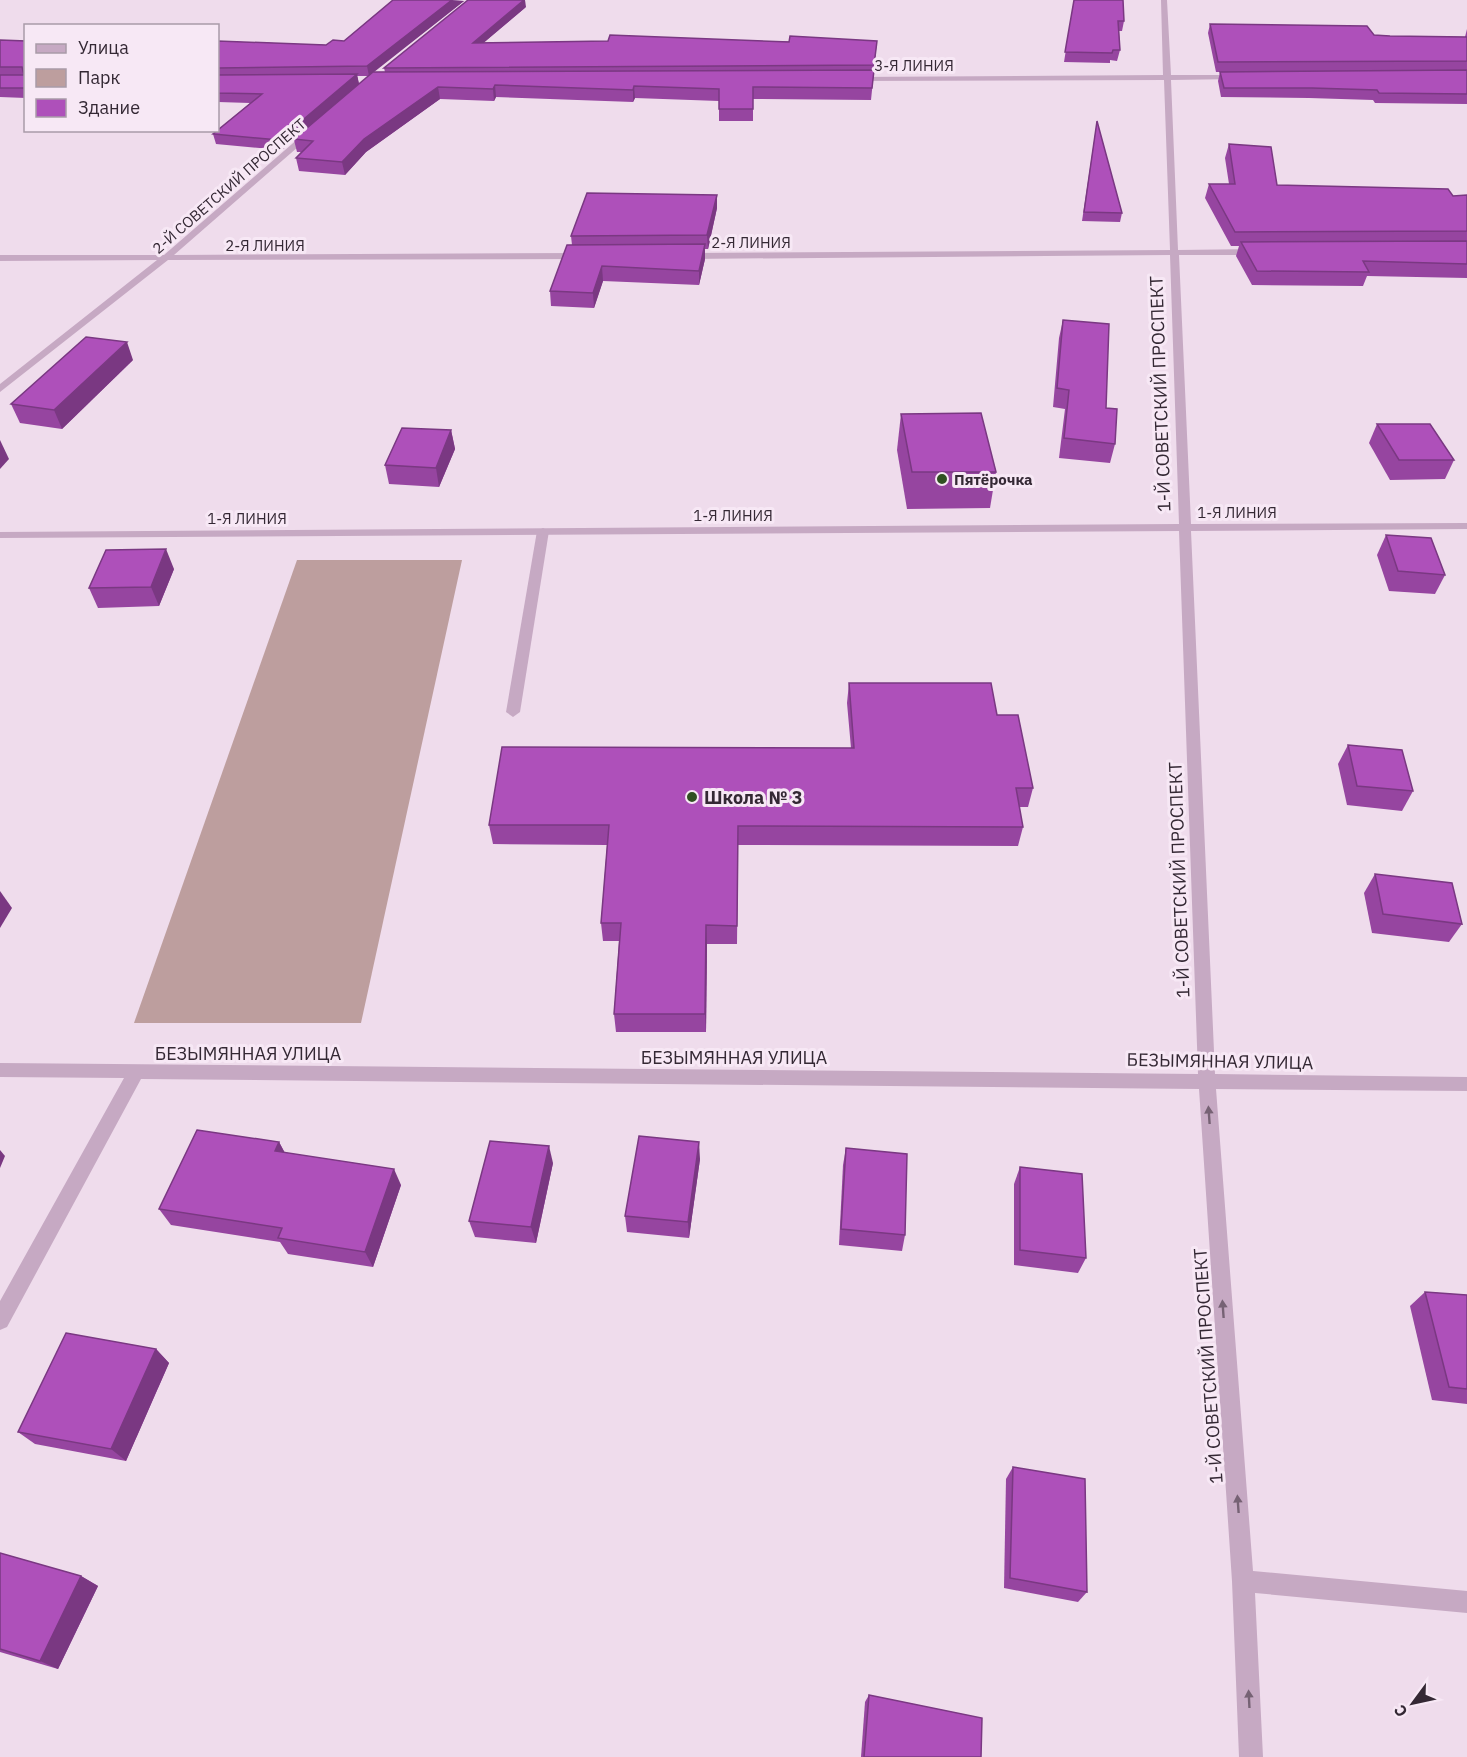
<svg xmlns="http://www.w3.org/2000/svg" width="1467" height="1757" viewBox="0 0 1467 1757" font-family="'IBM Plex Sans',sans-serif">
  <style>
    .green { fill: #bd9e9e }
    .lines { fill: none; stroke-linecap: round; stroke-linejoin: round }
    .lane { fill: #c6a9c3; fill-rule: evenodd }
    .street { fill: #c6a9c3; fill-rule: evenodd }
    .wall { fill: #9645a0; fill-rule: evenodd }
    .shaded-wall { fill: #7a3882 }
    .building { fill: #ae50ba; stroke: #7a3882; stroke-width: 1.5 }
    .oneway { fill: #766274 }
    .poi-dot { fill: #305122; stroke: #f7e8f5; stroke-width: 2 }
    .labels { text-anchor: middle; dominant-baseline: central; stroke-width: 6; stroke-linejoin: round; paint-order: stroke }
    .far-street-label { font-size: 15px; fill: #342834; stroke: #f7e8f5 }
    .far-poi-label { font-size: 15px; font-weight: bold; fill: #342834; stroke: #f7e8f5; text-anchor: start }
    .street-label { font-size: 18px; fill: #342834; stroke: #f7e8f5 }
    .poi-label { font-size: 18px; font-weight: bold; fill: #342834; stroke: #f7e8f5; text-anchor: start }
  </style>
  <rect width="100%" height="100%" fill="#efdcec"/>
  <!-- green -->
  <path class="green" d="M297,560H462L361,1023H134Z"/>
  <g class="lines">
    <!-- lane -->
    <path class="lane" d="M543,528L549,531L520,712L513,717L506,712L537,531Z"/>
    <!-- street -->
    <g class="street">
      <path d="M1161,0H1167L1171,75H1237L1241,77L1237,79L1171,80L1178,250L1257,249L1261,252L1257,255H1179L1191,524L1467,523V529L1191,531L1215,1074L1467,1077V1091L1216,1089L1253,1571L1467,1591V1613L1255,1593L1263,1757H1239L1232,1581L1199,1089L141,1079L7,1327L0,1330V1301L124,1078L0,1077V1063L1198,1074L1179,531L0,538V532L1179,524L1170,255L687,259L683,256L687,253L1170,250L1164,80L853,81L849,79L853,77L1163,75Z"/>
      <path d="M307,131L314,133L174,255L582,253L586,256L582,259L168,260L0,392V384L157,260L0,261V255H164Z"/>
    </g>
  </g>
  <!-- wall -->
  <g class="wall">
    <path d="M393,0L464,1L373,72H385L384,68L526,7L483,43L877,41L871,100L753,99V121H719V101L635,98L633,102L496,97L494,101L440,99L366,152L345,175L299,171L296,158L301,152H297L294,140L282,150L216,144L213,134L250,103L218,102V41L326,45L344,41ZM357,76H369L359,84Z"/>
    <path d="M1074,0L1124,21L1122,31H1119L1120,50L1117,61L1110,60V63L1064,62Z"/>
    <path d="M1210,24L1390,36L1465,37L1467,29V104L1375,103L1373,100L1309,98L1221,97L1218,81L1220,72H1216L1208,33Z"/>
    <path d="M0,40L26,41V98L0,97Z"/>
    <path d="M1097,121L1122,213L1120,222L1082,221Z"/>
    <path d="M1229,144L1277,185L1453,196L1467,195V278L1367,276L1363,286L1252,285L1236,256L1239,246H1231L1205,198L1209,184H1229L1225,158Z"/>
    <path d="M717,195V208L708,249H705V259L699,285L603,281L594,308L551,306L550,291L572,245L571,236Z"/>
    <path d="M1063,320L1106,408L1115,444L1110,463L1059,458L1065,409L1053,407L1059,338Z"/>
    <path d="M133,360L62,429L20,423L11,404Z"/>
    <path d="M901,414L996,472L990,508L907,509L897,450Z"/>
    <path d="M1377,424L1454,460L1445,479L1390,480L1369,443Z"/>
    <path d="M451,430L455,449L439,487L389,484L385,465Z"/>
    <path d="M1386,535L1445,575L1435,594L1389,591L1377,555Z"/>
    <path d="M174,569L159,606L98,608L89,588Z"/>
    <path d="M849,683L997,715L1033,788L1028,807H1019L1023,827L1018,846L738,845L737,944H707L706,1032H616L614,1014L619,941H603L601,923L607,845L493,844L489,825L851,748L847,703Z"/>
    <path d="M1348,745L1413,791L1402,811L1347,805L1338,764Z"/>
    <path d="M1375,874L1462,924L1449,942L1372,933L1364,893Z"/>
    <path d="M279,1142L285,1153L401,1185L373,1267L288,1254L280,1242L171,1225L159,1209Z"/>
    <path d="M846,1148L905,1235L902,1251L839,1245L843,1165Z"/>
    <path d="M700,1159L689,1238L627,1232L625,1216Z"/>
    <path d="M553,1163L536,1243L475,1237L469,1221Z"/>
    <path d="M1020,1167L1086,1258L1078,1273L1014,1265V1184Z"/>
    <path d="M1425,1292L1467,1295V1404L1432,1400L1410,1306Z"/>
    <path d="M156,1349L169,1363L126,1461L35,1444L18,1432Z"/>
    <path d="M1013,1467L1087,1592L1078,1602L1004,1588L1006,1479Z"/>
    <path d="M0,1553L81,1576L98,1586L58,1669L0,1652Z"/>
    <path d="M869,1695L981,1757H861L865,1702Z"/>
  </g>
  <!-- shaded-wall -->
  <g class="shaded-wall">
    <path d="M452,0L464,1L369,76L367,66Z"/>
    <path d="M524,0H525L526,7L474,51L473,43Z"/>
    <path d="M357,74L359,84L282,150L279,140Z"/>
    <path d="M495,85L496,97L494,101L493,89Z"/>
    <path d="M634,86L635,98L633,102V90Z"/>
    <path d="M438,87L440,99L366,152L345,175L342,162L364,139Z"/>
    <path d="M717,195V208L708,249L707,235Z"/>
    <path d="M705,244V259L699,285V271Z"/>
    <path d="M602,266L603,281L594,308L593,293Z"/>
    <path d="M127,342L133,360L62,429L54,410Z"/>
    <path d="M451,430L455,449L439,487L436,468Z"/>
    <path d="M0,440L9,459L0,469Z"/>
    <path d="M166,549L174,569L159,606L151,587Z"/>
    <path d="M0,891L12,908L0,928Z"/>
    <path d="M706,925L707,944L706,1032L705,1014Z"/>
    <path d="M279,1142L288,1159L275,1151Z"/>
    <path d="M699,1142L700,1159L689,1238L688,1222Z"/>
    <path d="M549,1146L553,1163L536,1243L531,1227Z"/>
    <path d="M0,1150L5,1156L0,1168Z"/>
    <path d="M394,1169L401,1185L373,1267L365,1252Z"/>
    <path d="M156,1349L169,1363L126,1461L111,1449Z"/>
    <path d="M81,1576L98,1586L58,1669L40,1661Z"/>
  </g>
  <!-- building -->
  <g class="building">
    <path d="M393,0H452L367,66L218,68V41L326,45L333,40L344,41Z"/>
    <path d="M468,0H524L473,43L608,41L610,35L789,42L790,36L877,41L874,65L384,68Z"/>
    <path d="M1074,0H1123L1124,21H1118L1120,50H1113L1112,53L1065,52Z"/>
    <path d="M1210,24L1367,26L1374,35L1390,36L1467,37V61L1218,62Z"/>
    <path d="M0,40L26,41V88H0V75H24L22,67H0Z"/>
    <path d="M874,70L872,88L753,87V109H719V89L634,86L633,90L495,85L493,89L438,87L364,139L342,162L296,158L313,141L294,139L373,72Z"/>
    <path d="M1467,70V94L1379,93L1377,90L1312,88H1224L1220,72Z"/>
    <path d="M357,74L279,140L213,134L262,94L218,93V75Z"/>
    <path d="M1097,121L1122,213L1084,212Z"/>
    <path d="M1229,144L1271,147L1277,185L1448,189L1453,196L1467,195V231L1235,232L1209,184H1235Z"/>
    <path d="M587,193L717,195L707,235L571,236Z"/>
    <path d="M1467,241V264L1363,261L1369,272L1257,271L1241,242Z"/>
    <path d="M705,244L699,271L602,266L593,293L550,291L567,245Z"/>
    <path d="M1063,320L1109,324L1106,408L1117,409L1115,444L1064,438L1069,390L1057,388Z"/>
    <path d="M86,337L127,342L54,410L11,404Z"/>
    <path d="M981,413L996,472H912L901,414Z"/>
    <path d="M1377,424H1430L1454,460H1399Z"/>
    <path d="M402,428L451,430L436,468L385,465Z"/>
    <path d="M1386,535L1431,538L1445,575L1398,571Z"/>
    <path d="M166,549L151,587L89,588L106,550Z"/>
    <path d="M849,683H991L997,715H1018L1033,788H1016L1023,827L738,826L737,926L706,925L705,1014H614L621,923H601L609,825H489L502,747L854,748Z"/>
    <path d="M1348,745L1402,750L1413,791L1357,786Z"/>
    <path d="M1375,874L1452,883L1462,924L1383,914Z"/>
    <path d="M197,1130L279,1142L275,1151L394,1169L365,1252L278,1238L282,1228L159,1209Z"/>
    <path d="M639,1136L699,1142L688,1222L625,1216Z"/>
    <path d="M490,1141L549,1146L531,1227L469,1221Z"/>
    <path d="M846,1148L907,1154L905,1235L841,1229Z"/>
    <path d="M1020,1167L1082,1174L1086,1258L1020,1250Z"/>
    <path d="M1425,1292L1467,1295V1389L1449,1387Z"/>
    <path d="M66,1333L156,1349L111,1449L18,1432Z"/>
    <path d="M1013,1467L1085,1479L1087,1592L1010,1578Z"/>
    <path d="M0,1553L81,1576L40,1661L0,1649Z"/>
    <path d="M869,1695L982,1718L981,1757H864Z"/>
  </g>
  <!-- one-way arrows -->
  <defs><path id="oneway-solid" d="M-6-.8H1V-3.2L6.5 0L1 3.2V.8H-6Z" transform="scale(1.5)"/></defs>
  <g class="oneway">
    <use href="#oneway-solid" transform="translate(1209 1115) rotate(-94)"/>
    <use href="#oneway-solid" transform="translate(1223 1309) rotate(-94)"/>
    <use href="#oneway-solid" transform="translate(1238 1504) rotate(-94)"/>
    <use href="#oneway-solid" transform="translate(1249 1699) rotate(-93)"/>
  </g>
  <!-- markers -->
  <g class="poi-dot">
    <circle cx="942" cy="479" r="6"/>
    <circle cx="692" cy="797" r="6"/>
  </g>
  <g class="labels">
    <!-- far-street labels -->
    <g class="far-street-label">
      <text x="914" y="65">3-Я ЛИНИЯ</text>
      <text transform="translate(229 186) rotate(-41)">2-Й СОВЕТСКИЙ ПРОСПЕКТ</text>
      <text x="751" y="242">2-Я ЛИНИЯ</text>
      <text x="265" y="245">2-Я ЛИНИЯ</text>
      <text x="1237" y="512">1-Я ЛИНИЯ</text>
      <text x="733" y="515">1-Я ЛИНИЯ</text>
      <text x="247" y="518">1-Я ЛИНИЯ</text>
    </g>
    <!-- far-poi labels -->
    <g class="far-poi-label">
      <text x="954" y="479">Пятёрочка</text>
    </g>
    <!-- street labels -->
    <g class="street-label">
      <text transform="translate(1160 394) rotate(-92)">1-Й СОВЕТСКИЙ ПРОСПЕКТ</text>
      <text transform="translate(1179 880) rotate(-92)">1-Й СОВЕТСКИЙ ПРОСПЕКТ</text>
      <text x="248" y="1053">БЕЗЫМЯННАЯ УЛИЦА</text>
      <text x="734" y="1057">БЕЗЫМЯННАЯ УЛИЦА</text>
      <text transform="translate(1220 1061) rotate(1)">БЕЗЫМЯННАЯ УЛИЦА</text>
      <text transform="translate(1208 1366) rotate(-94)">1-Й СОВЕТСКИЙ ПРОСПЕКТ</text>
    </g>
    <!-- poi labels -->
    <g class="poi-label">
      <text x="704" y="797">Школа № 3</text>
    </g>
  </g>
  <!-- legend -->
  <rect x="24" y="24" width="195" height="108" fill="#f7e8f5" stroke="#a99ba8" stroke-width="1.5"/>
  <rect x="36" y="44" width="30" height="9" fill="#c6a9c3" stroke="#a99ba8" stroke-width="1.5"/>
  <text x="78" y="54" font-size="18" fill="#342834">Улица</text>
  <rect x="36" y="69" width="30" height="18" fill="#bd9e9e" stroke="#a99ba8" stroke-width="1.5"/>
  <text x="78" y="84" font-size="18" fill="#342834">Парк</text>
  <rect x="36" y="99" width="30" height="18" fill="#ae50ba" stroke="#a99ba8" stroke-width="1.5"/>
  <text x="78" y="114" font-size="18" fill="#342834">Здание</text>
  <!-- north arrow -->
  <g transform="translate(1413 1703) rotate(237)" stroke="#f7e8f5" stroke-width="4.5" paint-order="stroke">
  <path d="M0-4.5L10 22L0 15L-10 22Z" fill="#342834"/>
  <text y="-9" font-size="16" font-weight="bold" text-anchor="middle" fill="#342834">С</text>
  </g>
</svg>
